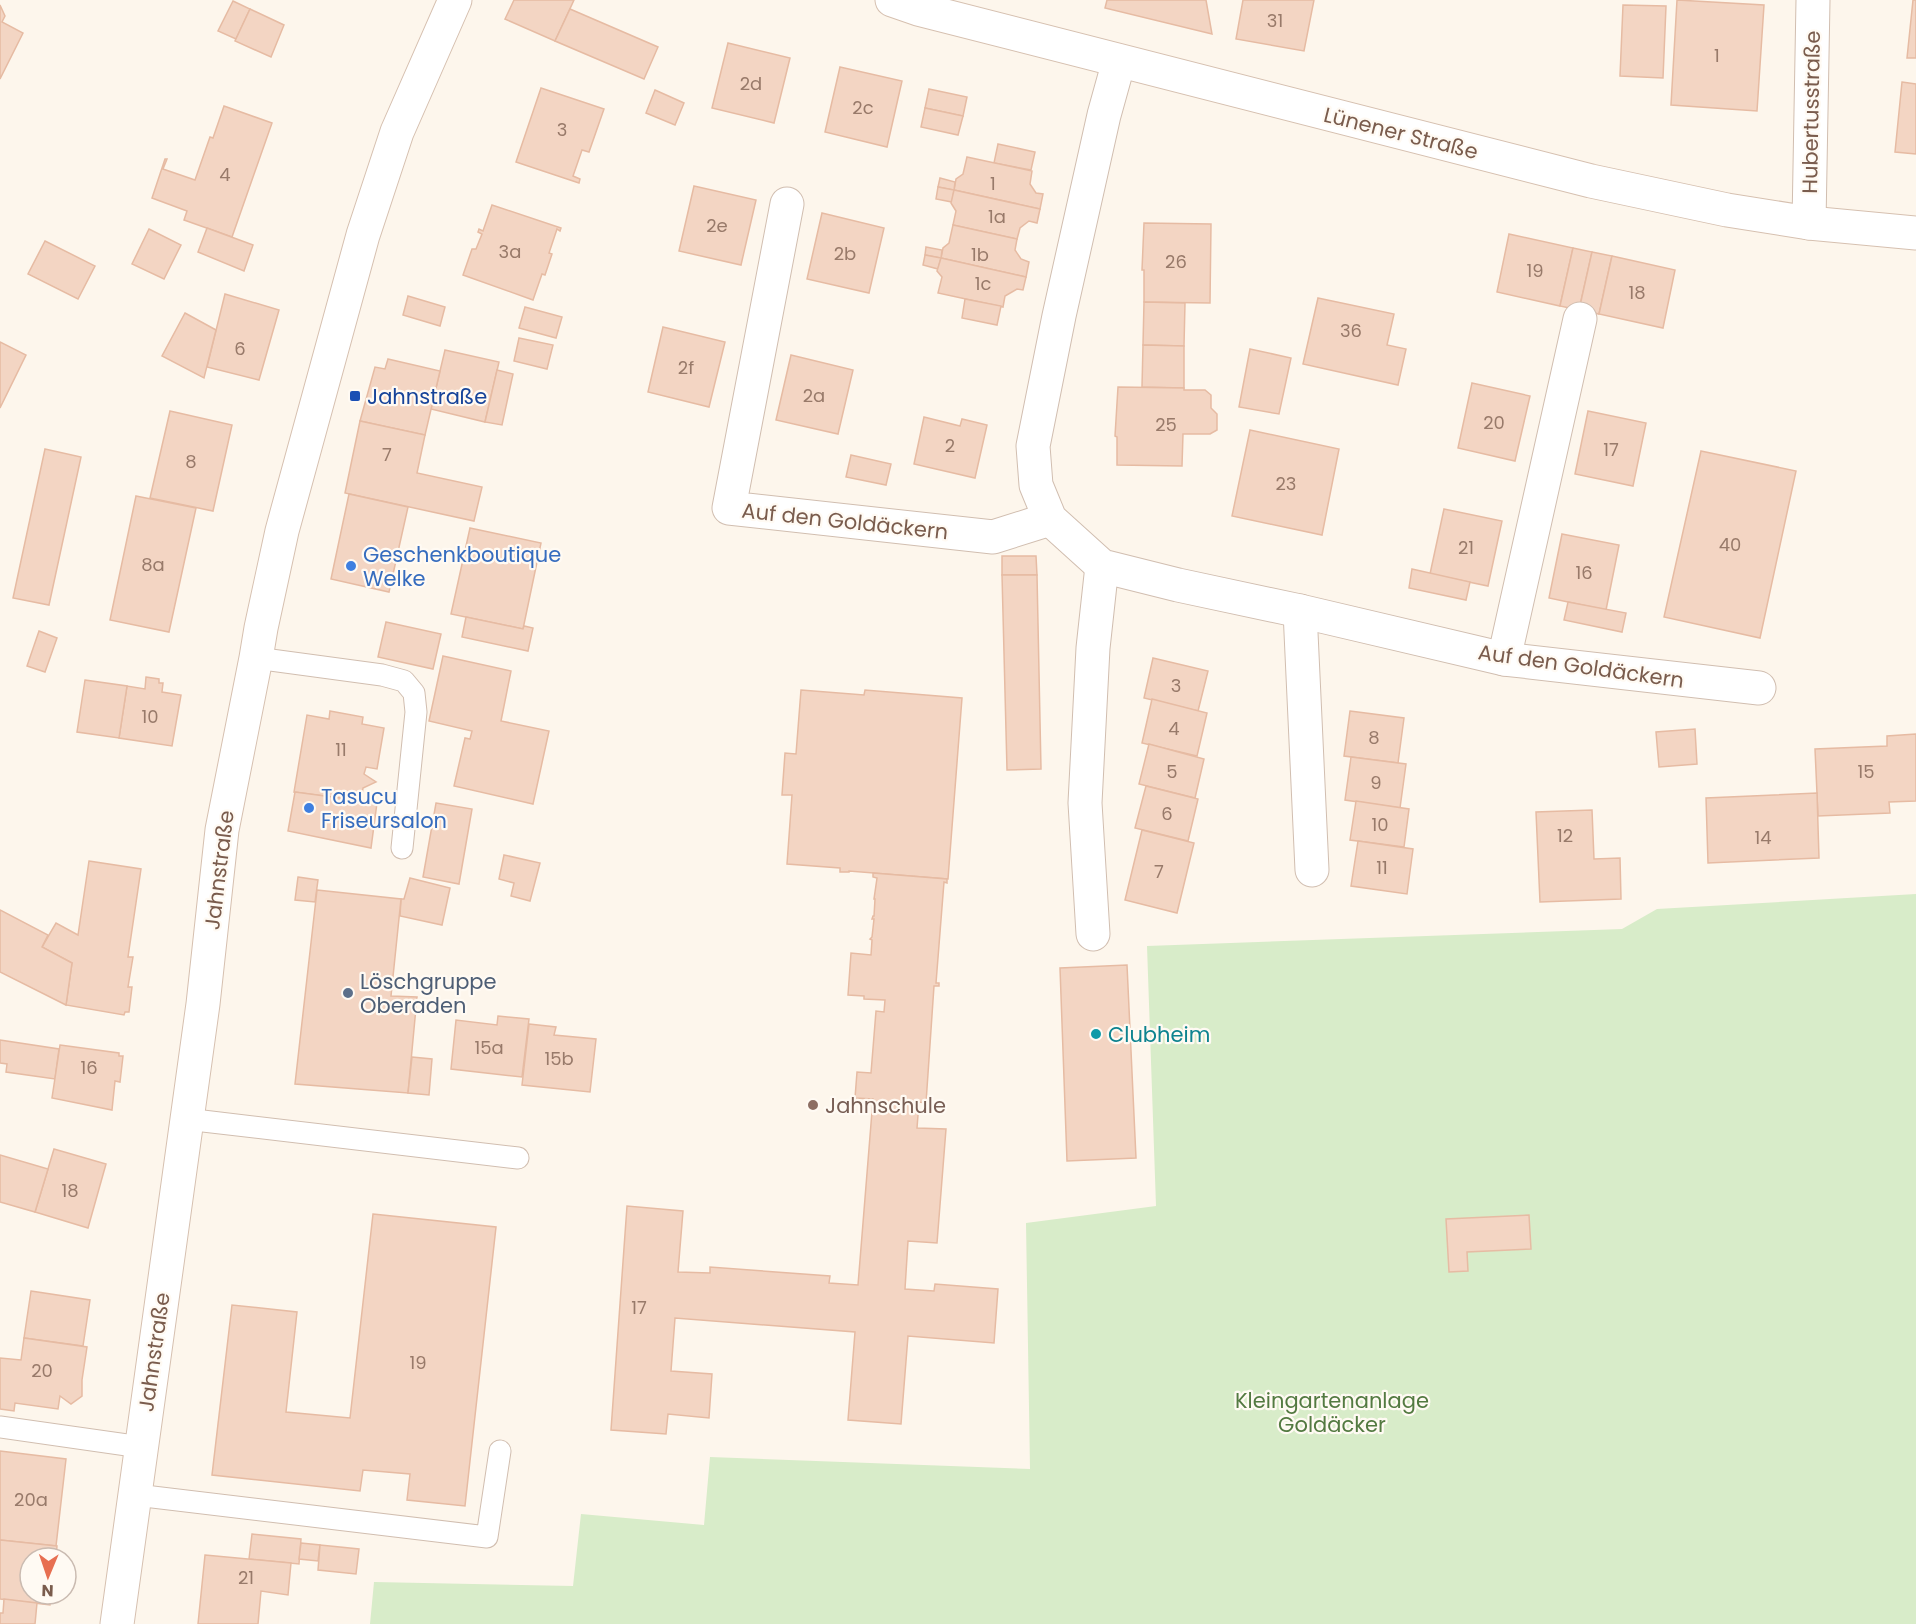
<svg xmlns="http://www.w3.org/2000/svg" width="1916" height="1624" viewBox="0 0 1916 1624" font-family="Poppins,sans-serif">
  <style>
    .green { fill: #d8ecc9 }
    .building { fill: #f3d5c3; stroke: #e6bba3; stroke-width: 1.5 }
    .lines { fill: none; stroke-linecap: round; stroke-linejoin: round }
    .lane-casing { stroke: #d1beb0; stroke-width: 23 }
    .street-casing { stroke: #d1beb0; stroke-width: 35 }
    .secondary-casing { stroke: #d6c0b0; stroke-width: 35 }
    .lane { stroke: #fff; stroke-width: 21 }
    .street { stroke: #fff; stroke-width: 33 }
    .secondary { stroke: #fff; stroke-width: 33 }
    .transit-dot { fill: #1a4fb4; stroke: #fffaf3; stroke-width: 2 }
    .shop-dot { fill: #3f7fe0; stroke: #fffaf3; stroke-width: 2 }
    .service-dot { fill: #5c6f8a; stroke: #fffaf3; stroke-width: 2 }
    .culture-dot { fill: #0f9aa8; stroke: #fffaf3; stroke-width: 2 }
    .education-dot { fill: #8d6e63; stroke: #fffaf3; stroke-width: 2 }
    .labels { text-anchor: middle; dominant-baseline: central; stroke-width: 4.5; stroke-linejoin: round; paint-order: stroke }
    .number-label { font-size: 18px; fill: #987a6a }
    .street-label { font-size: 21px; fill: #7a5c4d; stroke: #fffaf3 }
    .transit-label { font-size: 21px; fill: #164399; stroke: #fffaf3; text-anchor: start }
    .shop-label { font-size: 21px; fill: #366cbe; stroke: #fffaf3; text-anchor: start }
    .service-label { font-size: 21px; fill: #4e5e75; stroke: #fffaf3; text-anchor: start }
    .culture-label { font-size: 21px; fill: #0d838f; stroke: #fffaf3; text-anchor: start }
    .education-label { font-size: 21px; fill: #785e54; stroke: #fffaf3; text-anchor: start }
    .park-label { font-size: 21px; fill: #537a41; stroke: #fffaf3 }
  </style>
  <rect width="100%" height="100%" fill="#fdf6ec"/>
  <!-- green -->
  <path class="green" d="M1916,894V1624H370L374,1582L573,1586L581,1514L704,1525L710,1457L1030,1469L1026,1223L1156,1206L1147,946L1622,929L1657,909Z"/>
  <!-- building -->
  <g class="building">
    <path d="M514,0H574L555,41L505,19Z"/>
    <path d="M1107,0H1206L1212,34L1105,8Z"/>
    <path d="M1243,0H1314L1304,51L1236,39Z"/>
    <path d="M1677,0L1764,5L1757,111L1671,105Z"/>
    <path d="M1913,0H1916V58H1907Z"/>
    <path d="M233,1L250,9L236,39L218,31Z"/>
    <path d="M0,5L5,16L2,22L23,33L0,79Z"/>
    <path d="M1623,5L1666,6L1663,78L1620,76Z"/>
    <path d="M250,9L284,25L271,57L235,41Z"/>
    <path d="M570,9L658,47L644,79L555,41Z"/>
    <path d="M728,43L790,58L774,123L712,108Z"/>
    <path d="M840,67L902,81L887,147L825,132Z"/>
    <path d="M1902,82L1916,84V154L1895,152Z"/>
    <path d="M541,88L604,109L589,152L582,150L573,176L580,179L579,183L516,162Z"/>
    <path d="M929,89L967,97L963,116L925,108Z"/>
    <path d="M655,90L684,103L675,125L646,113Z"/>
    <path d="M224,106L272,123L232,237L184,220L187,211L152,198L165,159H167L163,169L195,180L210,137L213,138Z"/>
    <path d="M925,108L963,116L958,135L921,127Z"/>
    <path d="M998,144L1035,152L1031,170L994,163Z"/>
    <path d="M967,157L1032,171L1030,184L1036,193L1043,194L1040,209L954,190L956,179L963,174Z"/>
    <path d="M940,178L955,182L954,190L938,187Z"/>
    <path d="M694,186L756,200L741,265L679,251Z"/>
    <path d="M938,187L954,190L952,202L936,199Z"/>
    <path d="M954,190L1040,209L1037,223L1029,221L1020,228L1017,239L953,225L956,211L951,203Z"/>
    <path d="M492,205L561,228L560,231L557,229L549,253L552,254L545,275L542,274L533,300L463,275L472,249H476L482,234L478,232L479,229L483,231Z"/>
    <path d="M822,213L884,228L869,293L807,279Z"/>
    <path d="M1144,223L1211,224L1210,303L1144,302V270H1142Z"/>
    <path d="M953,225L1017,239L1015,250L1021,259L1029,262L1026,277L941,258L943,248L949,243Z"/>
    <path d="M207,228L253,245L244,271L198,252Z"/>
    <path d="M149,229L181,245L164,279L132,264Z"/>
    <path d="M1509,234L1573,248L1560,306L1497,292Z"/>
    <path d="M45,241L95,266L78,299L28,274Z"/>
    <path d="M926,247L942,250L941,258L925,255Z"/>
    <path d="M1573,248L1592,252L1579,310L1560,306Z"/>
    <path d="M1592,252L1612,256L1599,314L1579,310Z"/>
    <path d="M925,255L941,258L938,269L923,265Z"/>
    <path d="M1612,256L1675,270L1663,328L1599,314Z"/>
    <path d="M941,258L1026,277L1023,290L1017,289L1005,296L1003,307L938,293L942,277L937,271Z"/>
    <path d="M225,294L279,310L259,380L207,367Z"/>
    <path d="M408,296L445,307L440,326L403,315Z"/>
    <path d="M1318,298L1394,314L1387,345L1406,349L1398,385L1303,364Z"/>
    <path d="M965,299L1001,306L997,325L962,318Z"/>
    <path d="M1144,302L1185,303L1184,346L1143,345Z"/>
    <path d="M525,307L562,317L556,338L519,328Z"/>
    <path d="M185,313L216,330L204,378L162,356Z"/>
    <path d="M663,327L725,342L709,407L648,392Z"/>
    <path d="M519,338L553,345L547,369L514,361Z"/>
    <path d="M0,342L26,355L0,408Z"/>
    <path d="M1143,345L1184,346V388L1142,387Z"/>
    <path d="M1250,349L1291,358L1279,414L1239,407Z"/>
    <path d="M445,350L499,362L485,422L431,409Z"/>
    <path d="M791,355L853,370L838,434L776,420Z"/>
    <path d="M388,359L440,371L425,435L360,421L375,367L385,369Z"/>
    <path d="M497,370L513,374L502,425L485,422Z"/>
    <path d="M1472,383L1530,396L1515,461L1458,448Z"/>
    <path d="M1118,387L1184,388V390H1205L1211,395V408L1217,414V430L1210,434H1183L1182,466L1117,465V437L1115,436Z"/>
    <path d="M170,411L232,425L213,511L150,498Z"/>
    <path d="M1588,411L1646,423L1633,486L1575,474Z"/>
    <path d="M924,417L960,426L962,419L987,425L975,478L914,464Z"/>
    <path d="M360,421L425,435L417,473L482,487L474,521L345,493Z"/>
    <path d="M1250,430L1339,449L1322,535L1232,516Z"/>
    <path d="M45,449L81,457L49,605L13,598Z"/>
    <path d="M1701,451L1796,471L1760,638L1664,617Z"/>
    <path d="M851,455L891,464L886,485L846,477Z"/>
    <path d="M349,494L408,507L389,592L331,579Z"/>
    <path d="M136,496L196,508L169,632L110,620Z"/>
    <path d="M1444,509L1502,521L1488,586L1430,574Z"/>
    <path d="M470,528L541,543L523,629L451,614Z"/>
    <path d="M1562,534L1619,545L1606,610L1549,598Z"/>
    <path d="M1002,556H1036L1037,575H1002Z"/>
    <path d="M1412,569L1470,582L1466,600L1409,588Z"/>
    <path d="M1002,575H1037L1041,769L1007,770Z"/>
    <path d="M1568,602L1626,613L1622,632L1564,620Z"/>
    <path d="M466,617L523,629L524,626L533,628L528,651L462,637Z"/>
    <path d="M386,622L441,634L433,669L378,657Z"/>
    <path d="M39,631L57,638L45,672L27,666Z"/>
    <path d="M443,656L511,671L501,721L549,731L533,804L454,786L465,738L470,739L472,731L429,721Z"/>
    <path d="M1153,658L1208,671L1198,711L1144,698Z"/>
    <path d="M146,677L159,679V683H163L162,692L181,695L172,746L119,738L127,686L145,689Z"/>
    <path d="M85,680L127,686L119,738L77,732Z"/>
    <path d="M801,690L864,695L865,690L962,698L948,879L849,871V872H840V868L787,864L792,795H782L785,753L796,754Z"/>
    <path d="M1152,699L1207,713L1197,756L1142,743Z"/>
    <path d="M330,711L363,717L362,724L384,728L377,769L366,767L364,774L376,782L363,788L361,801L294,792L307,715L329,719Z"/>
    <path d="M1350,711L1404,718L1398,763L1344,756Z"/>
    <path d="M1695,729L1697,764L1659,767L1656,732Z"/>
    <path d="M1916,734V801L1889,802L1890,813L1818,816L1815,749L1887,746V736Z"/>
    <path d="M1149,744L1204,759L1195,798L1139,784Z"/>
    <path d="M1351,757L1406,764L1400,808L1345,800Z"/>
    <path d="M1146,786L1198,799L1188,841L1135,828Z"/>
    <path d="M295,792L377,803L371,848L288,831Z"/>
    <path d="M1817,793L1819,858L1708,863L1706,798Z"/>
    <path d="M1356,801L1409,809L1404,847L1350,840Z"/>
    <path d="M436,803L472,809L459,884L423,877Z"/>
    <path d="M1592,810L1594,859L1620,858L1621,899L1540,902L1536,812Z"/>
    <path d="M1142,830L1194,843L1177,913L1125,900Z"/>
    <path d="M1358,841L1413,849L1407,894L1351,886Z"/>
    <path d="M504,855L540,863L530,901L511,896L514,883L499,879Z"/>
    <path d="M89,861L141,869L128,957H133L128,987H132L129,1012H125L124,1015L66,1005L72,963L42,947L56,923L78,935Z"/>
    <path d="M873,873L947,879V883L944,882L936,983H939V986H934L926,1103L919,1102L917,1128L946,1129L937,1243L908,1241L905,1289L934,1291L935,1284L998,1289L994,1343L908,1336L901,1424L848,1420L855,1332L675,1318L671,1371L712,1374L709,1418L668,1414L666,1434L611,1430L627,1206L683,1211L678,1272L710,1273V1267L830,1276L829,1283L858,1285L873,1099L855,1098L857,1072L871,1073L876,1011L884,1012L885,1000L864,999V996L848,995L851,953L871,955L872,940L870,939L872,937L874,919H872L873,916H874L875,899H874L877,878L873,877Z"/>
    <path d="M298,877L318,880L315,902L295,900Z"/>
    <path d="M410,878L450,888L442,925L400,916L401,899H404Z"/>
    <path d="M317,890L401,899L391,996L417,997L408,1093L295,1084Z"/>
    <path d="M0,910L48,935L42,947L72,963L66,1005L0,972Z"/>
    <path d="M1127,965L1136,1158L1067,1161L1060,968Z"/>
    <path d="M498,1016L529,1019L522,1077L451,1069L456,1020L497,1025Z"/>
    <path d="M529,1024L556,1027L554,1035L596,1039L590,1092L522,1085Z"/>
    <path d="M0,1040L59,1049L55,1079L6,1072L7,1064L0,1063Z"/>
    <path d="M60,1045L119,1053V1056H123L120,1082L115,1081L112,1110L52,1098Z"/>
    <path d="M412,1057L432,1059L429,1095L408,1093Z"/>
    <path d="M54,1149L106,1164L88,1228L35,1212Z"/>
    <path d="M0,1155L48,1169L35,1212L0,1202Z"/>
    <path d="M373,1214L496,1227L465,1506L407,1500L410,1474L363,1470L360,1491L212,1475L232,1305L297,1312L286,1412L350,1418Z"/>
    <path d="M1529,1215L1531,1249L1467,1252L1468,1271L1449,1272L1446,1219Z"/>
    <path d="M31,1291L90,1300L83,1346L24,1338Z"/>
    <path d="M24,1338L87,1347L82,1380V1396L71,1404L60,1396L58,1409L15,1403L14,1411L0,1409V1358L21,1360Z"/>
    <path d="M0,1451L66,1459L56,1546L0,1540Z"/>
    <path d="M252,1534L301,1539L299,1564L249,1559Z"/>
    <path d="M0,1540L57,1546L56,1558H30V1594H51L50,1605L0,1599Z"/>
    <path d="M301,1543L320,1545L318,1561L299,1559Z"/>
    <path d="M320,1545L359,1549L356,1574L318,1570Z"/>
    <path d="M205,1555L291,1563L288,1595L261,1591L258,1624H198Z"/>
    <path d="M4,1599L37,1603L35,1624H0V1613H3Z"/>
  </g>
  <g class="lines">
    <defs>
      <g id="lane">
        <path d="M256,658L382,675L404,681L414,693L416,712L402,848"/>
        <path d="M186,1119L518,1158"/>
        <path d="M0,1427L141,1447"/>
        <path d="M136,1495L487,1537L500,1451"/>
      </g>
      <g id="street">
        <path d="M1119,61L1104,115L1059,316L1033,446L1036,485L1050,519L1102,566L1178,585L1300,611L1504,659L1759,688"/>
        <path d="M787,204L729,508L993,537L1050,519"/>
        <path d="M1809,223L1813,0"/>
        <path d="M1300,611L1312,870"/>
        <path d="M1504,659L1580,319"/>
        <path d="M1093,934L1085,803L1093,648L1102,566"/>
      </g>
      <g id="secondary">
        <path d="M892,0L918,9L1591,181L1727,210L1809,223L1916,233"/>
        <path d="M117,1624L203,1004L222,830L256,658L261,628L282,531L363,235L397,132L455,0"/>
      </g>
    </defs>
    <!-- lane casing -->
    <use href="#lane" class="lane-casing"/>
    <!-- street casing -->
    <use href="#street" class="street-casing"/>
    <!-- secondary casing -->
    <use href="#secondary" class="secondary-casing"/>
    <!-- lane -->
    <use href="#lane" class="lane"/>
    <!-- street -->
    <use href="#street" class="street"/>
    <!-- secondary -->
    <use href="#secondary" class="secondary"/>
  </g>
  <!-- markers -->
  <rect class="transit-dot" x="349" y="390" width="12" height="12" rx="3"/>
  <g class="shop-dot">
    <circle cx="351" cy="566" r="6"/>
    <circle cx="309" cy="808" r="6"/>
  </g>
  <circle class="service-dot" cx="348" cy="993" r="6"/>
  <circle class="culture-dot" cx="1096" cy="1034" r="6"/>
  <circle class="education-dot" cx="813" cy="1105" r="6"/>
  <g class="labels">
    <!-- number labels -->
    <g class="number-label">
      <text x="1275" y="20">31</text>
      <text x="1717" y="55">1</text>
      <text x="751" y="83">2d</text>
      <text x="863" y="107">2c</text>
      <text x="562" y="129">3</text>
      <text x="225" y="174">4</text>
      <text x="993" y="183">1</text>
      <text x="997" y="216">1a</text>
      <text x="717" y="225">2e</text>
      <text x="510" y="251">3a</text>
      <text x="845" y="253">2b</text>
      <text x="980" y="254">1b</text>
      <text x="1176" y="261">26</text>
      <text x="1535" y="270">19</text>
      <text x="983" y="283">1c</text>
      <text x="1637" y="292">18</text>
      <text x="1351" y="330">36</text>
      <text x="240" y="348">6</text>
      <text x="686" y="367">2f</text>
      <text x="814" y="395">2a</text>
      <text x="1494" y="422">20</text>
      <text x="1166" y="424">25</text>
      <text x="950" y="445">2</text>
      <text x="1611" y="449">17</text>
      <text x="387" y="454">7</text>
      <text x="191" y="461">8</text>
      <text x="1286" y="483">23</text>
      <text x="1730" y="544">40</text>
      <text x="1466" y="547">21</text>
      <text x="153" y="564">8a</text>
      <text x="1584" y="572">16</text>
      <text x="1176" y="685">3</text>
      <text x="150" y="716">10</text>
      <text x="1174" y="728">4</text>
      <text x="1374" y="737">8</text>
      <text x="341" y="749">11</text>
      <text x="1172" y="771">5</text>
      <text x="1866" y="771">15</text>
      <text x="1376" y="782">9</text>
      <text x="1167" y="813">6</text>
      <text x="1380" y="824">10</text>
      <text x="1565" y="835">12</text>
      <text x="1763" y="837">14</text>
      <text x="1382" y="867">11</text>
      <text x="1159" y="871">7</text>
      <text x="489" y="1047">15a</text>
      <text x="559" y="1058">15b</text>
      <text x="89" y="1067">16</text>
      <text x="70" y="1190">18</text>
      <text x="639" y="1307">17</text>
      <text x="418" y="1362">19</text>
      <text x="42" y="1370">20</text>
      <text x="31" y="1499">20a</text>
      <text x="246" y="1577">21</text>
    </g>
    <!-- street labels -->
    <g class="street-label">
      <text transform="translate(1811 112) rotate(-89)">Hubertusstraße</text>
      <text transform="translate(1401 133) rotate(14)">Lünener Straße</text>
      <text transform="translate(845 521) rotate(6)">Auf den Goldäckern</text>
      <text transform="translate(1581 666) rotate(8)">Auf den Goldäckern</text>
      <text transform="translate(219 870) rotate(-83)">Jahnstraße</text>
      <text transform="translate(154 1352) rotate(-82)">Jahnstraße</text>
    </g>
    <!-- transit labels -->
    <g class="transit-label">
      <text x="367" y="396">Jahnstraße</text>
    </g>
    <!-- shop labels -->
    <g class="shop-label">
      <text x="363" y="554">Geschenkboutique<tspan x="363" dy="24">Welke</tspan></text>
      <text x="321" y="796">Tasucu<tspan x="321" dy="24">Friseursalon</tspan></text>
    </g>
    <!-- service labels -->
    <g class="service-label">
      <text x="360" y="981">Löschgruppe<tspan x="360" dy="24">Oberaden</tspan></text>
    </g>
    <!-- culture labels -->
    <g class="culture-label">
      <text x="1108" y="1034">Clubheim</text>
    </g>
    <!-- education labels -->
    <g class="education-label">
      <text x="825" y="1105">Jahnschule</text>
    </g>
    <!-- park labels -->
    <g class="park-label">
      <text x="1332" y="1400">Kleingartenanlage<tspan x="1332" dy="24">Goldäcker</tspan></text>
    </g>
  </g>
  <!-- north arrow -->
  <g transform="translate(48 1576) rotate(182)"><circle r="28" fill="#fffaf3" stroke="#cabbb1" stroke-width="1.5"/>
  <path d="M0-4.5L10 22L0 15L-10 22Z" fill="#e76f51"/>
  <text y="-9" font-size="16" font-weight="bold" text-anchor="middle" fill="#7a5c4d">N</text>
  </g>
</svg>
